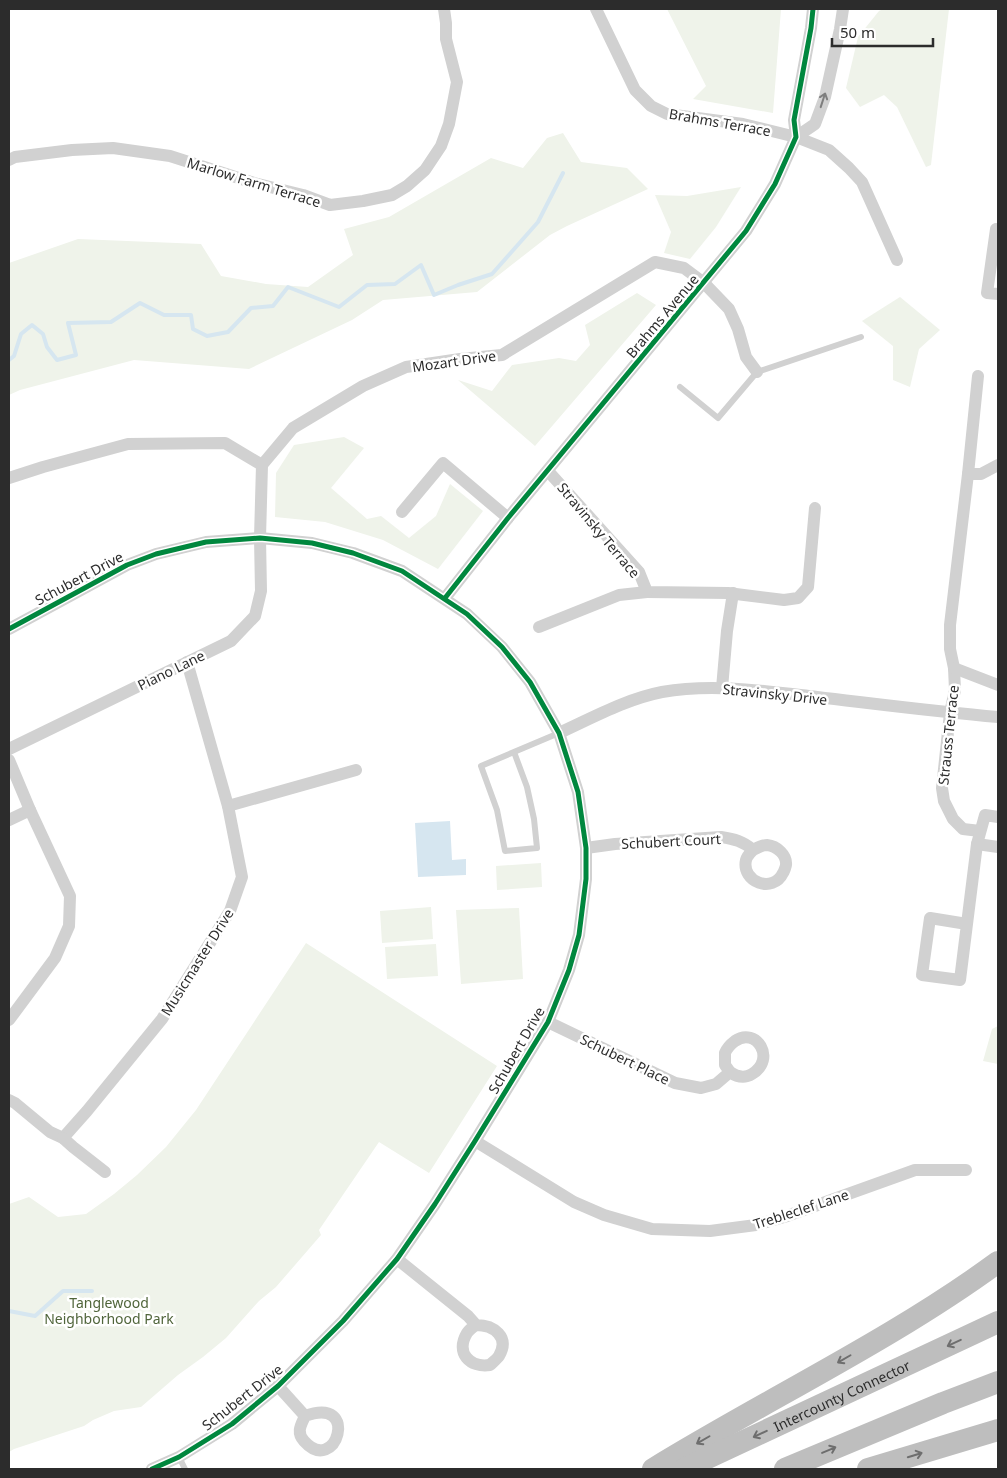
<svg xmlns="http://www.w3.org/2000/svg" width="1007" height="1478" viewBox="0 0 1007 1478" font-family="'Noto Sans',sans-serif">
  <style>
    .green { fill: #eff3ea }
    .water { fill: #d6e6f0 }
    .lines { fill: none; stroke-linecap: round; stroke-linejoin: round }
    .stream { stroke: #d6e6f0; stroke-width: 4 }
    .lane { stroke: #d1d1d1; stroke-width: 6 }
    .street { stroke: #d1d1d1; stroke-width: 12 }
    .highway { stroke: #bebebe; stroke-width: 22 }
    .cycleway-casing { stroke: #fff; stroke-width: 8 }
    .cycleway { stroke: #00873e; stroke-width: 5 }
    .oneway { stroke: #7e7e7e }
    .oneway2 { stroke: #6e6e6e }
    .labels { text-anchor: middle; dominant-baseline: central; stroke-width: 5; stroke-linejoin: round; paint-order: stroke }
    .street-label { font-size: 14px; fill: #2c2c2c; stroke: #fff }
    .park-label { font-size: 14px; fill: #50653b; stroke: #fff }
  </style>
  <rect width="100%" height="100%" fill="#fff"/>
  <!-- green -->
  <g class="green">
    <path d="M667,9H781L773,113L693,99L706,86Z"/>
    <path d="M883,9H949L931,165L926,167L897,107L884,95L860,107L846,88L858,37L879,11Z"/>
    <path d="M563,133L581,162L627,168L648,189L567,226L550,235L477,292L383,300L352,320L249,369L134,360L20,390L9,395V263L78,239L201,244L221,276L266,284L308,287L353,255L344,229L389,217L491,158L523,168L547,138Z"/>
    <path d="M741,187L716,227L690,259L664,253L671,232L655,195L687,196Z"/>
    <path d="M637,293L656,305L535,446L458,380L492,391L512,365L559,358L576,361L590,345L585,325Z"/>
    <path d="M900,297L940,330L919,349L910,387L893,380V346L862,321Z"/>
    <path d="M344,437L364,448L331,488L367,519L381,516L409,538L436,516L450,484L483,511L438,569L383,540L325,522L275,517L276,473L294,445Z"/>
    <path d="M541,863L542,887L497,890L496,866Z"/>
    <path d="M431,907L433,939L382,943L380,911Z"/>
    <path d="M519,908L523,979L461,984L456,910Z"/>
    <path d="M306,943L497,1066L429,1173L379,1142L319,1230L321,1235L276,1287L259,1301L226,1338L203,1357L178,1375L141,1407L114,1411L93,1420L84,1426L14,1449L9,1452V1204L29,1197L58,1217L86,1214L114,1194L137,1175L166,1147L196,1110Z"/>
    <path d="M436,944L438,976L387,979L385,947Z"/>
    <path d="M998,1026V1064L983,1061L992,1029Z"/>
  </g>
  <!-- water -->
  <path class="water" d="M450,821L452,860L466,859V875L418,877L415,823Z"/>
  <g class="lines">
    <!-- stream -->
    <g class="stream">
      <path d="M9,360L14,356L21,334L32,325L43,334L47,347L57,360L76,355L68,323L111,322L140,303L164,315H191L193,329L207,336L228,332L251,308L273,306L288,287L339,307L367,285L395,284L421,265L434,295L458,285L492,274L538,222L563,173"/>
      <path d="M9,1311L35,1316L63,1291H92"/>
    </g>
    <!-- lane -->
    <g class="lane">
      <path d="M680,387L718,418L757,372L861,337"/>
      <path d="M514,752L527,787L534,819L537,848L505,851L497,810L481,766L559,733"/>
      <path d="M179,1457L185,1469"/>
    </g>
    <!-- street -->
    <g class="street">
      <path d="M596,9L635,90L651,106L667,114L743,124L796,137L829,150L849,168L862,182L897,260"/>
      <path d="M796,137L815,124L825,97L840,29L843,9"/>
      <path d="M9,160L15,157L72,150L113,148L170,156L254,183L303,195L330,205L363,201L392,195L407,186L425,170L441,146L449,124L457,82L446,39V23L444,9"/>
      <path d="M998,230L996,229L987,293L998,294"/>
      <path d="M978,376L968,474L950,625V649L954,668L955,690L950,713L942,788L944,801L953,819L963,829L980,831"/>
      <path d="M548,471L639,572L647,592L728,593L784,600L798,598L808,587L815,508"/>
      <path d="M968,474H981L998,465"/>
      <path d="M9,478L43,467L128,444L225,443L262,465"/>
      <path d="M402,512L443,463L508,518"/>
      <path d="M445,598L508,518L746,231L775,184L796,137L794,120L811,28L813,9"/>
      <path d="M539,627L619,595L647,592"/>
      <path d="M9,629L127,565L156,554L206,542L260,538L312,543L353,553L402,571L467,614L502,647L530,682L559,733L578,792L586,848V879L579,935L569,970L548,1022L475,1141L435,1204L397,1259L343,1321L278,1386L232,1424L179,1457L152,1469"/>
      <path d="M954,668L998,685"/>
      <path d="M722,688L727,631L733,593"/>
      <path d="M559,733C592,718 626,699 662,692C713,683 765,691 817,697C877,704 938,712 998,717"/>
      <path d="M9,749L231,641L255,616L261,591L260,538L262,465L293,428L363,386L406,367L460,359L502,355L655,262L684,268L704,283L729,309L738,329L746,357L757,372"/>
      <path d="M9,760L30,810L70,896L69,926L55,958L9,1020"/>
      <path d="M228,806L356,770"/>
      <path d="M9,820L30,810"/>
      <path d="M977,844L998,847"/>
      <path d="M586,848L615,844L721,837C734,839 743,841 753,850C750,853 747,856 746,860C741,882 773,894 783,873C784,872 786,866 786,865C787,855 777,846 767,845C762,845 757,848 753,850"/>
      <path d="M967,924L930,918L922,975L960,980C966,935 971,889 977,844L985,815L998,817"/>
      <path d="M548,1022L675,1083L701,1088L716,1084L730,1072C737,1077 744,1079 752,1074C777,1059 756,1026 735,1041C731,1044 727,1048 725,1053C725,1057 725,1061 725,1065L730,1072"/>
      <path d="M9,1100L15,1103L50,1132L63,1138L87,1111L162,1019L230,911L242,877L228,806L187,662"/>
      <path d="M63,1138L73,1147L105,1172"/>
      <path d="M475,1141L574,1202L604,1215L652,1229L710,1231L756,1225L784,1217L915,1170H966"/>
      <path d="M397,1259L468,1316L476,1325C473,1327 469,1330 467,1333C455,1353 470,1368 490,1365C493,1362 497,1359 499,1356C510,1337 494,1325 476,1325"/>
      <path d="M278,1386L305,1416C301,1425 296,1432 304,1441C336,1477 361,1395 305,1416"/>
    </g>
    <!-- highway -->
    <g class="highway">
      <path d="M653,1469C767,1399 890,1341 998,1262"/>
      <path id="s1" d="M684,1469L998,1322"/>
      <path d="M785,1469L943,1403L998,1382"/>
      <path d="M868,1469L998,1430"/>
    </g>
    <defs>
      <g id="cycleway">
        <path d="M445,598L508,518L746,231L775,184L796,137L794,120L811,28L813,9"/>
        <path d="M9,629L127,565L156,554L206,542L260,538L312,543L353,553L402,571L467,614L502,647L530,682L559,733L578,792L586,848V879L579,935L569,970L548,1022L475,1141L435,1204L397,1259L343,1321L278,1386L232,1424L179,1457L152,1469"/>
      </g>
    </defs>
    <!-- cycleway casing -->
    <use href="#cycleway" class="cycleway-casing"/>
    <!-- cycleway -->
    <use href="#cycleway" class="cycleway"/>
  </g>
  <!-- one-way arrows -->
  <defs><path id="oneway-shaft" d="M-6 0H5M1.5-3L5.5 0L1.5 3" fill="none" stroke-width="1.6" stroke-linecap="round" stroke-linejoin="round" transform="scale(1.25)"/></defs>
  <use class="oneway" href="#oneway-shaft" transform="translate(823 100) rotate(-72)"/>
  <g class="oneway2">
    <use href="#oneway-shaft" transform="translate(954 1343) rotate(155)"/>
    <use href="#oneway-shaft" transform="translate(844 1359) rotate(150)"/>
    <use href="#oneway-shaft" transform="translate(760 1434) rotate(155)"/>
    <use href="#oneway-shaft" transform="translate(703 1440) rotate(150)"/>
    <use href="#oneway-shaft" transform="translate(829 1450) rotate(-23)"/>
    <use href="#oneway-shaft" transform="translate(915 1455) rotate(-17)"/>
  </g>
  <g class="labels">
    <!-- street labels -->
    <g class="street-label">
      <text transform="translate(720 122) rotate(10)">Brahms Terrace</text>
      <text transform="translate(254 182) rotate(17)">Marlow Farm Terrace</text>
      <text transform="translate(662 316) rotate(-50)">Brahms Avenue</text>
      <text transform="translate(454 361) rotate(-8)">Mozart Drive</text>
      <text transform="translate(599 530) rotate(50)">Stravinsky Terrace</text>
      <text transform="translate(79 578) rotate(-28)">Schubert Drive</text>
      <text transform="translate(171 670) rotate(-26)">Piano Lane</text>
      <text transform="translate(775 694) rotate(6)">Stravinsky Drive</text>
      <text transform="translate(948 735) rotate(-84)">Strauss Terrace</text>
      <text transform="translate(671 841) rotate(-3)">Schubert Court</text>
      <text transform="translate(197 962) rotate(-58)">Musicmaster Drive</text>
      <text transform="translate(516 1050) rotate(-60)">Schubert Drive</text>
      <text transform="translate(625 1059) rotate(26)">Schubert Place</text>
      <text transform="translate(801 1209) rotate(-18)">Trebleclef Lane</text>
      <text stroke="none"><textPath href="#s1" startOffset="174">Intercounty Connector</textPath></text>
      <text transform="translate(242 1397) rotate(-38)">Schubert Drive</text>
    </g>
    <!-- park labels -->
    <g class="park-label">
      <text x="109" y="1302">Tanglewood<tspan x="109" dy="16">Neighborhood Park</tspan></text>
    </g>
  </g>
  <!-- border -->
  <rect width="1007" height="1478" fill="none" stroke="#2c2c2c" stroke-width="20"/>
  <!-- scale -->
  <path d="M832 38v8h101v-8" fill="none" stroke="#2c2c2c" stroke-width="2.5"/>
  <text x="840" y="38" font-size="15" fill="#2c2c2c" stroke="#ffffff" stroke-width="4" paint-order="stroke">50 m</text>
</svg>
